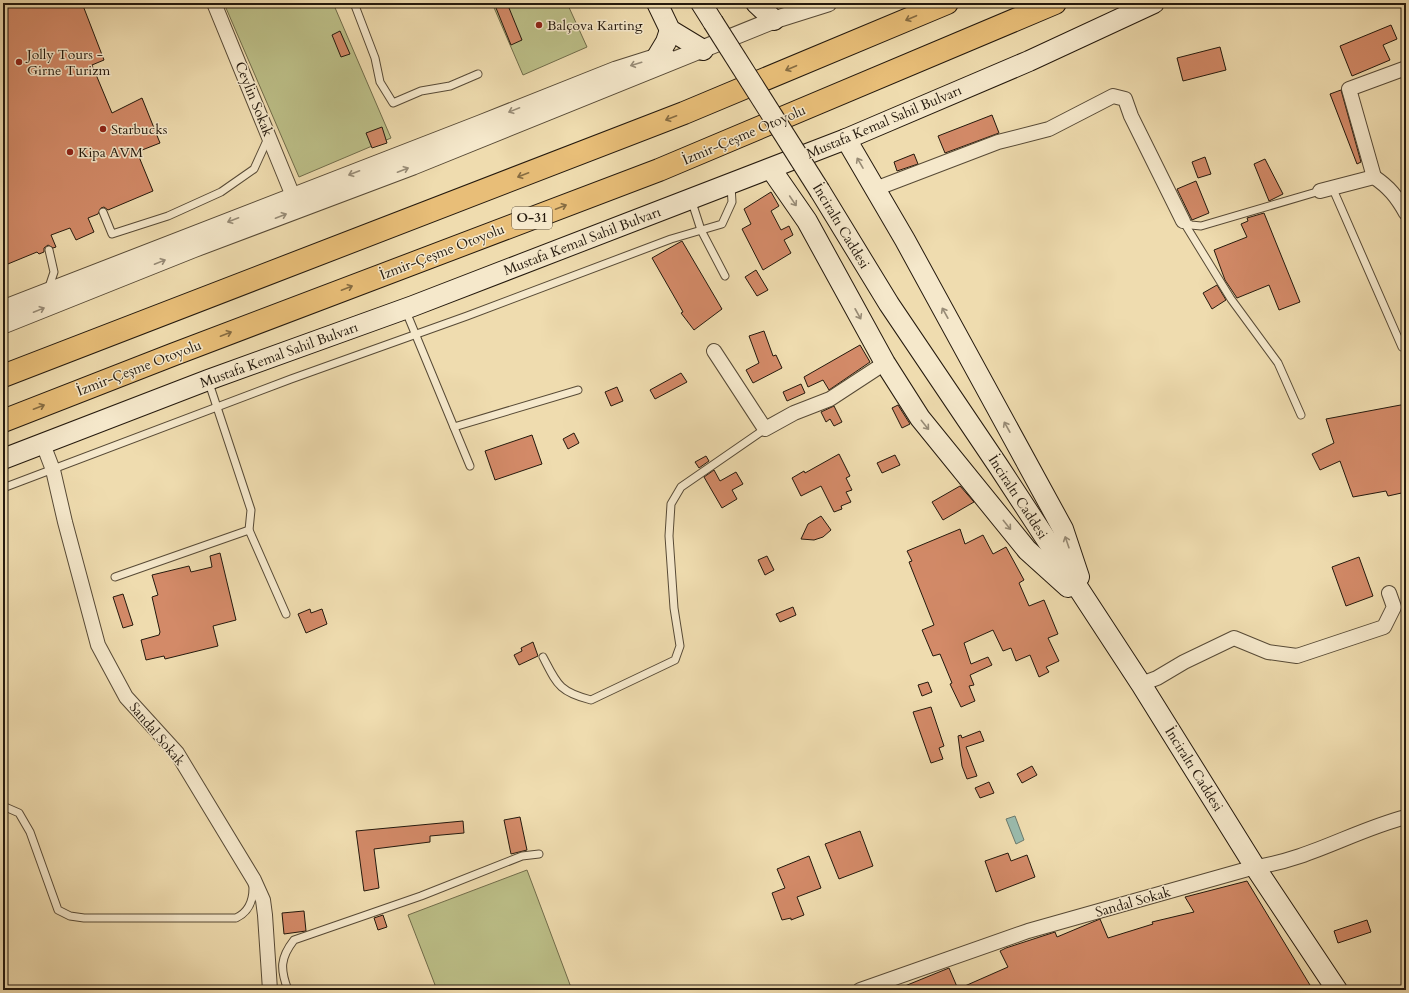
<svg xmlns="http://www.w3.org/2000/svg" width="1409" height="993" viewBox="0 0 1409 993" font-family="Cardo,serif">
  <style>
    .green { fill: #bcbf88; stroke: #706c4a }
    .water { fill: #9abbad; stroke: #6b7a6d }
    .building { fill: #d38a68; stroke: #24190d }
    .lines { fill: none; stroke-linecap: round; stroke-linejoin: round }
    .service-casing { stroke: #574a36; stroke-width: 9 }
    .minor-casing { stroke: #574a36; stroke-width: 16 }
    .tertiary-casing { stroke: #574a36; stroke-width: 19 }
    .secondary-casing { stroke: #24190d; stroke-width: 22 }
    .motorway-casing { stroke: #24190d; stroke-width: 24 }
    .service { stroke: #f5e8cb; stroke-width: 7 }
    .minor { stroke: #f5e8cb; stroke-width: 14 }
    .tertiary { stroke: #f5e8cb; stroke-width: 17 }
    .secondary { stroke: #f5e8cb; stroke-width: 20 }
    .motorway { stroke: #e8be78; stroke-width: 22 }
    .secondary-bridge-casing { stroke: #24190d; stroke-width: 22; stroke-linecap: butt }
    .secondary-bridge { stroke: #f5e8cb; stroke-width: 20 }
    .oneway { stroke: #866c42 }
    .oneway2 { stroke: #978b76 }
    .poi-dot { fill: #8f2418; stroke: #f5e8cb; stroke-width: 1.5 }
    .labels { text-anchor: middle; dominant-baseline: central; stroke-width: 3; stroke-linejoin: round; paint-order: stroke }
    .shield { fill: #f5e8cb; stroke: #635746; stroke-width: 1 }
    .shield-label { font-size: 13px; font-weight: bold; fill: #24190d }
    .poi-label { font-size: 14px; fill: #24190d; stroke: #f5e8cb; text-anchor: start }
    .street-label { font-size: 14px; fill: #24190d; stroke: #f5e8cb }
  </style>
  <rect width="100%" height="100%" fill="#efdcaf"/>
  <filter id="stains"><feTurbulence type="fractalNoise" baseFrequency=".005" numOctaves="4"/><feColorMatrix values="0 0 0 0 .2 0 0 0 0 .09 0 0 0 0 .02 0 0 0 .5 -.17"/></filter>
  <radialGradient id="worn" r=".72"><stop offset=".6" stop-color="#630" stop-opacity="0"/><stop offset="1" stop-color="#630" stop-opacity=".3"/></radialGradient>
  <!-- green -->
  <g class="green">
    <path d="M237,3H333L391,138L299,177L226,8Z"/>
    <path d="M492,3H567L587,47L523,75Z"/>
    <path d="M527,870L572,990H437L408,915Z"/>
  </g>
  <!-- water -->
  <path class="water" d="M1015,816L1024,840L1016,844L1006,819Z"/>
  <!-- building -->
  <g class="building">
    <path d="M16,3H82L104,60L92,65L112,113L142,98L160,143L137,152L153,191L108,210L104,207L101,208L98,214L88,218L94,232L76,240L70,228L51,235L56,247L53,248L48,245L44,248V252L39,254L37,252L3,266V8Z"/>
    <path d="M494,3H507L522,40L511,45Z"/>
    <path d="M1391,25L1397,39L1383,45L1390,60L1352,76L1340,46Z"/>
    <path d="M340,31L350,54L341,57L332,35Z"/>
    <path d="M1220,47L1226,70L1183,81L1177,58Z"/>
    <path d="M1341,90L1361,162L1357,164L1330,94Z"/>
    <path d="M992,115L999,133L945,153L938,136Z"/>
    <path d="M382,127L387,143L372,148L366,133Z"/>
    <path d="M914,154L918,164L897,171L894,162Z"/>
    <path d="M1205,157L1211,174L1198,178L1192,162Z"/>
    <path d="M1265,159L1283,194L1269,201L1254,164Z"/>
    <path d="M1196,181L1209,213L1192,220L1177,189Z"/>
    <path d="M771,192L779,206L771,211L781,230L789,226L793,235L784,240L791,253L763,270L742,229L751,224L744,209Z"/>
    <path d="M1264,213L1300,302L1279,310L1269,285L1237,298L1225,280L1214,250L1247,237L1241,224L1248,221L1247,218Z"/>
    <path d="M682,241L722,309L694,330L681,313L683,312L652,258Z"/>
    <path d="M756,270L768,290L757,296L745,277Z"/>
    <path d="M1217,285L1226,300L1212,309L1203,293Z"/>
    <path d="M764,331L773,356L776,355L782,368L753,383L746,370L759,363L749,336Z"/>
    <path d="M860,345L870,362L829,390L823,380L808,387L804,377Z"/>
    <path d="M681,373L687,382L655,399L650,390Z"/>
    <path d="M801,384L805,393L787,401L783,392Z"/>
    <path d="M617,387L623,401L611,406L605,392Z"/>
    <path d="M1406,404V492L1388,496L1386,491L1353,497L1340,461L1320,470L1312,454L1334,443L1326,419Z"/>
    <path d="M898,405L910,424L902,428L892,408Z"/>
    <path d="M834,406L842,422L834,426L830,419L826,422L821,412Z"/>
    <path d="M574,433L579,443L568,449L563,439Z"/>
    <path d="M532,435L542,464L495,480L485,451Z"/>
    <path d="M839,454L850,476L846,478L852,490L846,492L851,502L841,506L842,509L834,512L821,486L801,496L792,478L804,471L805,473Z"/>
    <path d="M895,455L900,465L882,473L877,463Z"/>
    <path d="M706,456L709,461L699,468L695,462Z"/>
    <path d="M714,470L720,481L736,472L743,484L732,490L737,499L722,508L704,477Z"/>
    <path d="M960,486L974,502L943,520L932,502Z"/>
    <path d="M821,516L831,530L823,537L814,540L801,539L808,524Z"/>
    <path d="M960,529L965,544L983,535L993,554L1006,547L1024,580L1019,583L1029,606L1044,600L1058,634L1048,638L1059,661L1046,667L1049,672L1039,677L1030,655L1016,661L1011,648L1003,651L993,630L964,643L971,664L988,657L992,665L970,675L974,685L969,686L975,701L961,707L950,684L952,683L940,654L933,656L922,630L934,625L909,562L912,561L907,551Z"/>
    <path d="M220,553L236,620L213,626L218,646L165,659L164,656L146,660L141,640L159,635L160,632L152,597L158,595L152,575L189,566L191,572L212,567L210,556Z"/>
    <path d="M767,556L774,570L765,575L758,560Z"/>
    <path d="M1359,557L1373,596L1346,606L1332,567Z"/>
    <path d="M123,594L133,625L123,628L113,597Z"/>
    <path d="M793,607L796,615L780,622L776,614Z"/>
    <path d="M310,609L311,613L322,609L327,624L306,633L298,614Z"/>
    <path d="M533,642L538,656L519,665L514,655L522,651L521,648Z"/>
    <path d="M928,682L932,692L922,696L918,685Z"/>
    <path d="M931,707L944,746L939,748L943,759L931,763L913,712Z"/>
    <path d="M980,731L984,741L966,747L977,776L967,779L962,766L958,736L961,735L962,738Z"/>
    <path d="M1032,766L1037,775L1022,783L1017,774Z"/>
    <path d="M989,782L994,793L980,798L975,788Z"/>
    <path d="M520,817L527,850L511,854L504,820Z"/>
    <path d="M463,821L464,833L430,836V842L374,849L379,888L364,891L356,831Z"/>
    <path d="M860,831L873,866L839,879L825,844Z"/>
    <path d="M1008,853L1011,861L1027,855L1035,877L996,892L985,861Z"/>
    <path d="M809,856L821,888L797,897L804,915L791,920V918L782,920L772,893L785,888L777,869Z"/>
    <path d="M1247,881L1313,990H895L949,968L958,989L1008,967L1000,951L1006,948L1055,932L1057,937L1100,919L1108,938L1153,924L1152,922L1194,912L1185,897Z"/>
    <path d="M304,911L306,931L284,934L282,913Z"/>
    <path d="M383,915L387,927L378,930L374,918Z"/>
    <path d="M1367,920L1371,932L1338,943L1334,931Z"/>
  </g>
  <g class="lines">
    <defs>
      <g id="service">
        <path d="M354,3L375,58L380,82L393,103L421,91L450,86L478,74"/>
        <path d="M1332,187L1402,347"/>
        <path d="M691,199L701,230L725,276"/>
        <path d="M103,212L112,234L168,216L221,192L254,169L269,136"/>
        <path d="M1183,221L1231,299L1278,363L1301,415"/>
        <path d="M1183,221L1191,225L1201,226L1320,191"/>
        <path d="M48,290L54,272L49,250"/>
        <path d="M405,309L470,466"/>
        <path d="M208,380L251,510L249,530L286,614"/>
        <path d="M454,427L578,390"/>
        <path d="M3,488L291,379L467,316L671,239L722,224L732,202L731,186"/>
        <path d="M115,577L249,530"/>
        <path d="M543,657C557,684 559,692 591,700L675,660L680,646L674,608L669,536L671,504L681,487L765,429"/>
        <path d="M3,806L19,813L30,832L58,910L70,916L84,918H236C249,912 253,901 253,888"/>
        <path d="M288,990C280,969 280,958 294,940L421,896L522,856L539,854"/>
      </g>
      <g id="minor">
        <path d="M214,3L293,196"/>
        <path d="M1374,177L1349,89L1406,68"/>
        <path d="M875,189L998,142L1049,129L1113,96L1125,99L1131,116L1183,221"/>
        <path d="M1320,191L1374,177C1389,187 1397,197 1406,213"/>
        <path d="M714,351L765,429L794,413L830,399L885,363"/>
        <path d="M43,444L53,470L65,522L98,645L126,697L177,753L254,880L263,900L265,915L270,990"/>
        <path d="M1141,684L1157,678L1184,662L1234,638L1268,652L1297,656L1384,627L1394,607L1389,593"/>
        <path d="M860,990L1028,931L1255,867C1308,860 1355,830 1406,817"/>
      </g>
      <g id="tertiary">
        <path d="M3,309L480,124L616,70L657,57H667"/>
        <path d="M3,325L193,249L413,166L774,20L828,3"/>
      </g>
      <g id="secondary">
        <path d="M657,3L670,30L703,50"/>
        <path d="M701,3L713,22"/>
        <path d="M756,3L774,20"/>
        <path d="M657,57L666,42L670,30"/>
        <path d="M846,139L905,240L1063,529L1079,577"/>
        <path d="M771,169L807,221L885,363L920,418L1027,550L1068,587"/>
        <path d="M820,191L889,304L999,467L1141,684L1255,867L1337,990"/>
        <path d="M3,459L208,380L413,306L846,139L1029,61L1154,3"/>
      </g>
      <g id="motorway">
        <path d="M3,376L684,113L947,3"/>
        <path d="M3,421L172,355L659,170L1055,3"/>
      </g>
    </defs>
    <!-- service casing -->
    <use href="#service" class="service-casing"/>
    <!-- minor casing -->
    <use href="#minor" class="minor-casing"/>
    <!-- tertiary casing -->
    <use href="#tertiary" class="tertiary-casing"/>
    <!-- secondary casing -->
    <use href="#secondary" class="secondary-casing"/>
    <!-- motorway casing -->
    <use href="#motorway" class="motorway-casing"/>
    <!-- service -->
    <use href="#service" class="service"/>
    <!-- minor -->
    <use href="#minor" class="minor"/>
    <!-- tertiary -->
    <use href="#tertiary" class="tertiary"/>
    <!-- secondary -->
    <use href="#secondary" class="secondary"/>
    <!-- motorway -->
    <use href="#motorway" class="motorway"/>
    <defs>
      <path id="secondary-bridge" d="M713,22L820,191"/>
    </defs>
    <!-- secondary-bridge casing -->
    <use href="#secondary-bridge" class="secondary-bridge-casing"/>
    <!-- secondary-bridge -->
    <use href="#secondary-bridge" class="secondary-bridge"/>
  </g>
  <!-- one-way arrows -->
  <defs><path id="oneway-shaft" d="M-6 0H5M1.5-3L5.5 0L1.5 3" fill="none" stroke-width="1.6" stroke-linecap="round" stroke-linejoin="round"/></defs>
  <g class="oneway">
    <use href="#oneway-shaft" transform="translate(911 18) rotate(157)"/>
    <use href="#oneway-shaft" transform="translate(791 68) rotate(157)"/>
    <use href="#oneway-shaft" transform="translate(671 118) rotate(159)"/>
    <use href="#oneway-shaft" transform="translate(523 175) rotate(159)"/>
    <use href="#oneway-shaft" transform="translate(561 207) rotate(-21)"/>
    <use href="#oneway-shaft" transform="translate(347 288) rotate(-21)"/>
    <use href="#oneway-shaft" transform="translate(226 334) rotate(-21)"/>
    <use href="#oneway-shaft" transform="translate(39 407) rotate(-21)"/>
  </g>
  <g class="oneway2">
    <use href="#oneway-shaft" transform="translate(636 64) rotate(163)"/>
    <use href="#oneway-shaft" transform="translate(514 110) rotate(158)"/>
    <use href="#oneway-shaft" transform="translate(860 163) rotate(-120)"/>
    <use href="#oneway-shaft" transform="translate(403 170) rotate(-21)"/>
    <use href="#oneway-shaft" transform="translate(354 173) rotate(159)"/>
    <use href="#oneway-shaft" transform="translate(793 201) rotate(56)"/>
    <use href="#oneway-shaft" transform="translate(281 216) rotate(-21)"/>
    <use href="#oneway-shaft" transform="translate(233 220) rotate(159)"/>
    <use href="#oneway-shaft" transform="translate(160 262) rotate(-22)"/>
    <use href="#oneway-shaft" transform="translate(39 310) rotate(-22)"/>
    <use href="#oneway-shaft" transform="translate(945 313) rotate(-119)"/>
    <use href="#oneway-shaft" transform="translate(858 314) rotate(61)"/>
    <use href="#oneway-shaft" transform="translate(925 425) rotate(51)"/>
    <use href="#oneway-shaft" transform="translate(1007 427) rotate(-119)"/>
    <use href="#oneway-shaft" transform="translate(1007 525) rotate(51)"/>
    <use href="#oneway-shaft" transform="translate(1067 542) rotate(-109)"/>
  </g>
  <!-- markers -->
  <g class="poi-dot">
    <circle cx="539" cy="25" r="4"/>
    <circle cx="19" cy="62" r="4"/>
    <circle cx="103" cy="129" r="4"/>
    <circle cx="70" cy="152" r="4"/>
  </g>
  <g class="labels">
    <!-- shield labels -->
    <rect class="shield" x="512" y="207" width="40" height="22" rx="3"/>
    <g class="shield-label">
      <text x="532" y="218">O-31</text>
    </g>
    <!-- poi labels -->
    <g class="poi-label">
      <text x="547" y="25">Balçova Karting</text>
      <text x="27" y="54">Jolly Tours -<tspan x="27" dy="16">Girne Turizm</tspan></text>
      <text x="111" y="129">Starbucks</text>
      <text x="78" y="152">Kipa AVM</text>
    </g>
    <!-- street labels -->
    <g class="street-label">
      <text transform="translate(254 99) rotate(68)">Ceylin Sokak</text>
      <text transform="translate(884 122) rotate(-23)">Mustafa Kemal Sahil Bulvarı</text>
      <text transform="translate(744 135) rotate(-23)">İzmir-Çeşme Otoyolu</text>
      <text transform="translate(841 226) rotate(59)">İnciraltı Caddesi</text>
      <text transform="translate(582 241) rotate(-21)">Mustafa Kemal Sahil Bulvarı</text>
      <text transform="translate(442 252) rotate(-21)">İzmir-Çeşme Otoyolu</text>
      <text transform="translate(279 355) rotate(-20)">Mustafa Kemal Sahil Bulvarı</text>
      <text transform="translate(139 368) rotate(-21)">İzmir-Çeşme Otoyolu</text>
      <text transform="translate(1018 497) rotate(57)">İnciraltı Caddesi</text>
      <text transform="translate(157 734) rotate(50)">Sandal Sokak</text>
      <text transform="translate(1194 769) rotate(58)">İnciraltı Caddesi</text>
      <text transform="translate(1133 902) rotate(-16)">Sandal Sokak</text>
    </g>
  </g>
  <!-- margin -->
  <rect width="1409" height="993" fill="none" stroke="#efdcaf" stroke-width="16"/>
  <rect x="4" y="4" width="1401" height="985" fill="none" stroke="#24190d" stroke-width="2"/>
  <rect x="8" y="8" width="1393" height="977" fill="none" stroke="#24190d"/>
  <rect width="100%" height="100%" filter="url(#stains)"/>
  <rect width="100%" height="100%" fill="url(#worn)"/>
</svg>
